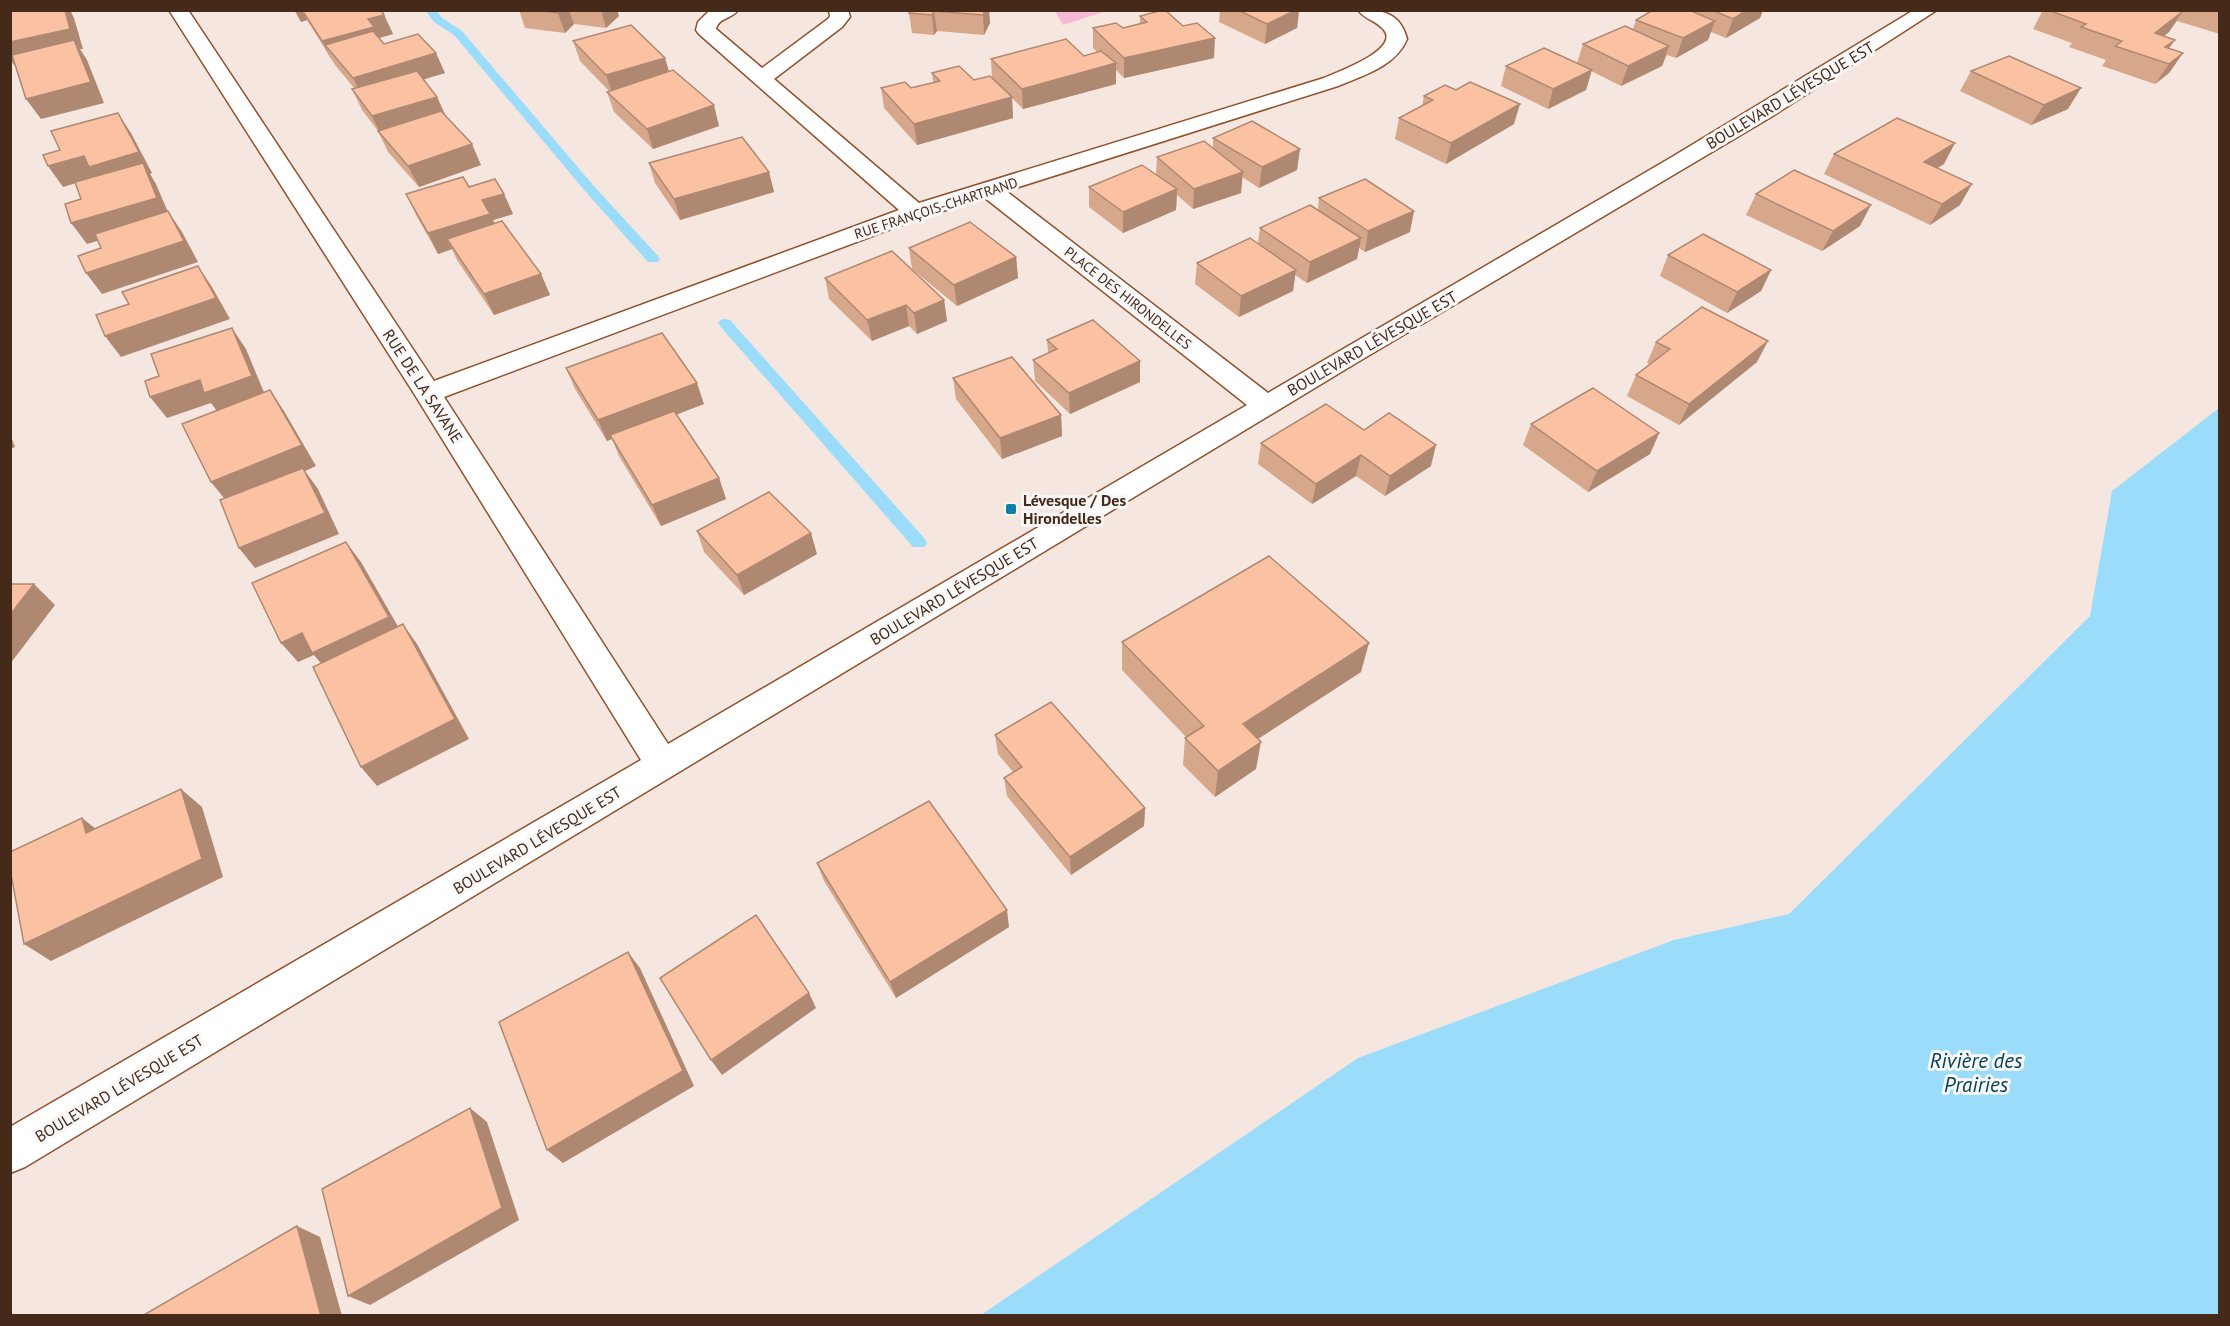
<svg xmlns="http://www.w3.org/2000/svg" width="2230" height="1326" viewBox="0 0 2230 1326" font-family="'PT Sans',sans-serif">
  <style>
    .green { fill: #f8b9d6 }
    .water { fill: #9cdcfb }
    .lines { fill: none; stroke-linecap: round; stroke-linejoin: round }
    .stream { fill: #9cdcfb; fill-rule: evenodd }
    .minor-casing { stroke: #90522d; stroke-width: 3 }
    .minor { fill: #fff; fill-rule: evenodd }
    .wall { fill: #d7a78c }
    .shaded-wall { fill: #af8872 }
    .building { fill: #fac2a3; stroke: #af8872; stroke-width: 1.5 }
    .poi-dot { fill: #0f7fa7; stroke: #f7f7f7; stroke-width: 2 }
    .labels { text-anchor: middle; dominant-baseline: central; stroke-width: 6; stroke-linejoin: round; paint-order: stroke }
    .far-street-label { font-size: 14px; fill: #452a1a; stroke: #f7f7f7 }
    .street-label { font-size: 16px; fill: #452a1a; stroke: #f7f7f7 }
    .poi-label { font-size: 16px; font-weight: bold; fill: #452a1a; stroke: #f7f7f7; text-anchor: start }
    .near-water-label { font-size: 21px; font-style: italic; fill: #0a4055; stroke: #f7f7f7 }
  </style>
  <rect width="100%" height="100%" fill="#f5e7df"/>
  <!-- green -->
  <path class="green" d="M1055,11H1106L1063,25Z"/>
  <!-- water -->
  <path class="water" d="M2219,408V1315H981L1358,1058L1674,940L1789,914L2090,616L2112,491Z"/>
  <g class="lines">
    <!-- stream -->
    <g class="stream">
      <path d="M425,10H436L442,18L462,31L593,185L658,256L660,259L658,262H648L585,191L454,35L434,22Z"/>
      <path d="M725,319L730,320L925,539L927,543L925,547H913L720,326L718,323L720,320Z"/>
    </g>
    <defs>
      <path id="minor" d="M169,10H188L434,381L899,210L699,34L696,30L698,22L709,11L738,10C732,19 719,17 716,29L762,68L828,19L830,16L829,10H848L850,17L842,27L774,79L919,203L1324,78C1337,72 1400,50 1384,30C1377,21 1364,19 1358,10C1382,10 1400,12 1407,39C1396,66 1364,75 1338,86L1006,191L1268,393L1672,157L1914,10H1937L1771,117L1356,363L25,1167L10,1173V1127L641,760L415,395ZM985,198L1247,405L668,744L444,397L923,217Z"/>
    </defs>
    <!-- minor casing -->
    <use href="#minor" class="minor-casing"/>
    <!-- minor -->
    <use href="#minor" class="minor"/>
  </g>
  <!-- wall -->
  <g class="wall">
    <path d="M294,10H381L384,15L393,34L379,38L384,44L445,73L423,79L437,97L446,116L481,165L419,187L388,152L378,131L362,110L352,89H355L335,65L307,20L301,22Z"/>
    <path d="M519,10H617L619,16L606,28L574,24L565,33L525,28Z"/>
    <path d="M911,10H989L990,23L984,35L937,31L934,35L912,33L909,13Z"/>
    <path d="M1220,10H1299L1297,28L1265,44L1219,22Z"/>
    <path d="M1653,10H1763L1760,18L1726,38L1711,32L1708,40L1676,58L1667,55L1662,66L1621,86L1591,71L1586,90L1548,109L1501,86L1506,66L1577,63L1583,44L1633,29L1636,20Z"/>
    <path d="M2043,10H2220V34L2177,21L2169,32L2164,36L2169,49L2183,53L2169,73L2155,84L2102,66L2106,60L2069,47L2072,43L2033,29Z"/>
    <path d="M1140,16L1214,58L1124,78L1116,70V84L1023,109L1012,98L1013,118L917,145L884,108L881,88H911L933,82L932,73L974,80L992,78L991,59L1084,56L1097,52L1093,48V28H1123L1140,24Z"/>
    <path d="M573,41L669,72L719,126L653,149L614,112L607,92L609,91L580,61Z"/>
    <path d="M1971,71L2068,109L2031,125L1960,91Z"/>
    <path d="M1424,96L1514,124L1446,164L1395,139L1399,118L1422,106Z"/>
    <path d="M1213,138L1297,170L1259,188L1242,177L1241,193L1193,209L1177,195L1176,210L1123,233L1089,207V187L1156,175L1157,157L1213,148Z"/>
    <path d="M1834,154L1944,164L1937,168L1960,205L1930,225L1824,174Z"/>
    <path d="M649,163L769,172L774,192L680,220L655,183Z"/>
    <path d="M469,187L504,194L513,214L493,220L494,223L541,274L550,295L494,315L457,260L452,249L438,254L416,215L406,194Z"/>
    <path d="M1756,194L1860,226L1822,251L1746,215Z"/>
    <path d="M1319,198L1410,232L1365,252L1359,248L1357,259L1307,283L1295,275L1293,291L1239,317L1195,284L1197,263L1258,243L1260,228L1318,210Z"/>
    <path d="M909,248L1016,257L1018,278L957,306L912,269Z"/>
    <path d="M1668,255L1771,270L1761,291L1727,313L1660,276Z"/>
    <path d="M825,278L944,300L947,321L917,334L909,326L872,341L829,299Z"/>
    <path d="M1047,340L1140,361V382L1070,414L1035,381L1033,360L1048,353Z"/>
    <path d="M1656,342L1757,362L1679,425L1627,396L1636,375L1650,364L1647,363Z"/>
    <path d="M566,368L704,404L677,414L719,478L726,499L661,526L619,456L612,439L607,441L575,389Z"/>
    <path d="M953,378L1061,415L1062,436L1002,459L956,399Z"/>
    <path d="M1531,424L1659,433L1650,454L1588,492L1523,445Z"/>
    <path d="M1364,430L1431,466L1385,496L1356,476L1312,504L1258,464L1261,443Z"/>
    <path d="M697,531L817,554L744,595L704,552Z"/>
    <path d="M1122,642L1361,672L1258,739L1256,769L1215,797L1183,765L1185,738L1186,737L1122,670Z"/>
    <path d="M995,735L1145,808L1144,826L1071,875L1007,796L1004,778L1013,772L998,754Z"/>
    <path d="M817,863L1009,927L896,998L824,881Z"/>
  </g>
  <!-- shaded-wall -->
  <g class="shaded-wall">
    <path d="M65,10H70L74,18L83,49H80L87,60L104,103L41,119L26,99L78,50L14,65L10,59V42Z"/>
    <path d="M295,10H302L307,20L301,22Z"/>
    <path d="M561,10H569L574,24L565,33L558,13Z"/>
    <path d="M601,10H617L619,16L606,28Z"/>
    <path d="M985,10H989L990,23L984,35L983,15Z"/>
    <path d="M1286,10H1299L1297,28L1265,44L1267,24Z"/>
    <path d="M1747,10H1763L1760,18L1726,38L1733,19Z"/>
    <path d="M934,11L937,31L934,35L932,15Z"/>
    <path d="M2182,12L2169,32L2142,53L2155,33Z"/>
    <path d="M384,15L393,34L379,38L325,45L332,61L322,41L368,19Z"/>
    <path d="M1715,21L1708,40L1676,58L1683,38Z"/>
    <path d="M1215,38L1214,58L1124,78V58Z"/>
    <path d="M2175,40L2161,59L2165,47Z"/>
    <path d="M1669,46L1662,66L1621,86L1628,66Z"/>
    <path d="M436,53L445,73L363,98L353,78Z"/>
    <path d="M2183,53L2169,73L2155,84L2169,64Z"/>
    <path d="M665,58L671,78L613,95L606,75Z"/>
    <path d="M1116,63V84L1023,109L1022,89Z"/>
    <path d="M1592,70L1586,90L1548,109L1553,89Z"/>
    <path d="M2081,88L2068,109L2031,125L2044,105Z"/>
    <path d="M437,97L446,117L382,137L372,116Z"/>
    <path d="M1012,97L1013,118L917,145L914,124Z"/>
    <path d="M1520,104L1514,124L1446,164L1451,143Z"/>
    <path d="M714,105L719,126L653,149L647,129Z"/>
    <path d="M118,113L131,133L152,173L150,174L156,184L171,219L87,244L71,223L96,177L63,187L48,166Z"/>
    <path d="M1955,143L1944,164L1913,183L1924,162Z"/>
    <path d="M472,144L481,165L419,187L408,166Z"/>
    <path d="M1300,149L1297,170L1259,188L1262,167Z"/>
    <path d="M769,172L774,192L680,220L674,199Z"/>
    <path d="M1243,172L1241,193L1193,209L1194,189Z"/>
    <path d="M1972,184L1960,205L1930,225L1942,204Z"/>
    <path d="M1177,189L1176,210L1123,233V212Z"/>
    <path d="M504,194L513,214L493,220L499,234L447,239L452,249L438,254L428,233L482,200Z"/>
    <path d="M1871,205L1860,226L1822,251L1833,231Z"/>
    <path d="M168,211L182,232L198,262L102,294L86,273Z"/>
    <path d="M1414,211L1410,232L1365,252L1368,231Z"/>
    <path d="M1361,238L1357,259L1307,283L1310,262Z"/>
    <path d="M1016,257L1018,278L957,306L954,285Z"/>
    <path d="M198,266L212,287L230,319L121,357L105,336Z"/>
    <path d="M1296,270L1293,291L1239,317L1241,296Z"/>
    <path d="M1771,270L1761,291L1727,313L1737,292Z"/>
    <path d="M541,274L550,295L494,315L484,294Z"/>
    <path d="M944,300L947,321L917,334L914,313Z"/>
    <path d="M906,305L909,326L872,341L867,320Z"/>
    <path d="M232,328L246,349L266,397L219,414L211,403L167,418L150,397L200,380Z"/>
    <path d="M1768,341L1757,362L1679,425L1689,404Z"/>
    <path d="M1140,361V382L1070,414L1069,393Z"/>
    <path d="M697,383L704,404L613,439L610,435L612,439L607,441L598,420Z"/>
    <path d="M270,390L284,411L316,466L305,471L318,489L339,534L255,568L239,548L228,503L211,482Z"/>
    <path d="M1061,415L1062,436L1002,459L1000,438Z"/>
    <path d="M1659,433L1650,454L1588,492L1597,471Z"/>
    <path d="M10,434L15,447L10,449Z"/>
    <path d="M1436,445L1431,466L1385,496L1390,476Z"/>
    <path d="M1361,455L1356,476L1312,504L1316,484Z"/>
    <path d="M719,478L726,499L661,526L652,505Z"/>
    <path d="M811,533L817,554L744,595L737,575Z"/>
    <path d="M346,542L361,562L404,637L329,673L314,655L298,662L281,643L302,633Z"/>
    <path d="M34,584L55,605L10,664V615Z"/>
    <path d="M403,624L417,644L469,739L377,786L361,767Z"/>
    <path d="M1369,643L1361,672L1239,751L1243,724Z"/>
    <path d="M1261,742L1256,769L1215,797L1218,771Z"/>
    <path d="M181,789L202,807L223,877L51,961L24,944Z"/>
    <path d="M1145,808L1144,826L1071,875L1070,857Z"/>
    <path d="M82,818L106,837L86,833Z"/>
    <path d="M1007,910L1009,927L896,998L890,982Z"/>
    <path d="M628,952L640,968L694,1086L563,1163L547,1150Z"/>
    <path d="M809,993L816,1008L722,1075L711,1060Z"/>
    <path d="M470,1108L487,1122L519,1220L370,1305L348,1296Z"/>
    <path d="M297,1226L320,1237L342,1316H321Z"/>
  </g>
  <!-- building -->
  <g class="building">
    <path d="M10,10H65L70,29L10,42Z"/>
    <path d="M302,10H381L384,15L368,19L374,27L322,41Z"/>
    <path d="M537,10H561L558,13Z"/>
    <path d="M911,10H985L983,15L934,11L932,15L909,13Z"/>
    <path d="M1163,10H1165L1183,26L1197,23L1215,38L1124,58L1093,28L1116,23L1123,28L1147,22L1140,16Z"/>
    <path d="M1238,10H1296L1267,24Z"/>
    <path d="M1653,10H1689L1715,21L1683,38L1636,20Z"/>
    <path d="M1712,10H1747L1733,19Z"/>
    <path d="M2048,10H2177L2182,12L2155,33L2175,40L2165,47L2183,53L2169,64L2115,46L2122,41L2081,27L2086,24Z"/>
    <path d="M631,25L665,58L606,75L573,41Z"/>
    <path d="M1625,26L1669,46L1628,66L1583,44Z"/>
    <path d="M373,31L384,44L418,34L436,53L353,78L325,45Z"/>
    <path d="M1066,39L1084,56L1101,51L1116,63L1022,89L991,59Z"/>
    <path d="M74,40L91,82L26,99L12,55Z"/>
    <path d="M1544,48L1592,70L1553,89L1506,66Z"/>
    <path d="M2009,56L2081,88L2044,105L1971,71Z"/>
    <path d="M959,66L974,80L990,76L1012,97L914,124L881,88L905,82L911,88L940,81L932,73Z"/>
    <path d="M673,70L714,105L647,129L607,92Z"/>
    <path d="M417,71L437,97L372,116L352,89Z"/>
    <path d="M1470,82L1520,104L1451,143L1399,118L1433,100L1424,96L1445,85L1456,90Z"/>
    <path d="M441,111L472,144L408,166L378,131Z"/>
    <path d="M118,113L139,152L89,167L84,156L48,166L43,155L60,150L51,131Z"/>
    <path d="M1897,118L1955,143L1924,162L1972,184L1942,204L1834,154Z"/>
    <path d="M1252,121L1300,149L1262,167L1213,138Z"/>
    <path d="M742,137L769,172L674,199L649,163Z"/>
    <path d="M1204,141L1243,172L1194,189L1157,157Z"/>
    <path d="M143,163L157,198L71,223L65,204L81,199L75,182Z"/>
    <path d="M1142,165L1177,189L1123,212L1089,187Z"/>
    <path d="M1794,170L1871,205L1833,231L1756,194Z"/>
    <path d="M463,177L469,187L495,179L504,194L482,200L490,214L428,233L406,194Z"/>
    <path d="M1365,179L1414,211L1368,231L1319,198Z"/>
    <path d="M1310,205L1361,238L1310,262L1260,228Z"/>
    <path d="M168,211L184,241L86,273L78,256L101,248L95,234Z"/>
    <path d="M502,221L541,274L484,294L447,239Z"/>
    <path d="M970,222L1016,257L954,285L909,248Z"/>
    <path d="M1703,234L1771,270L1737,292L1668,255Z"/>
    <path d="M1250,238L1296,270L1241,296L1197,263Z"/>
    <path d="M892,251L944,300L914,313L906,305L867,320L825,278Z"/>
    <path d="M198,266L216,298L105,336L96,315L129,304L122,292Z"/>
    <path d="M1702,307L1768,341L1689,404L1636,375L1670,349L1656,342Z"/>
    <path d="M1093,320L1140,361L1069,393L1033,360L1057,349L1047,340Z"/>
    <path d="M232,328L252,376L204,393L200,380L150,397L145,381L159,376L151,354Z"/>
    <path d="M662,333L697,383L598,420L566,368Z"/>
    <path d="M1012,357L1061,415L1000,438L953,378Z"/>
    <path d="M1593,388L1659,433L1597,471L1531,424Z"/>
    <path d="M270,390L302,445L211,482L182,424Z"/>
    <path d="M1326,404L1364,430L1389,413L1436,445L1390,476L1361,455L1316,484L1261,443Z"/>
    <path d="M674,411L719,478L652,505L610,435Z"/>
    <path d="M303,468L325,513L239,548L220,500Z"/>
    <path d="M769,492L811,533L737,575L697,531Z"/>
    <path d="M346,542L389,617L312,653L302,633L281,643L252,583Z"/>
    <path d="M1269,556L1369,643L1243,724L1261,742L1218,771L1185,738L1204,726L1122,642Z"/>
    <path d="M10,584H34L10,615Z"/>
    <path d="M403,624L455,719L361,767L313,667Z"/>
    <path d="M1051,702L1145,808L1070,857L1004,778L1022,767L995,735Z"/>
    <path d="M181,789L202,859L24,944L10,869V852L82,818L86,833Z"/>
    <path d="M929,801L1007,910L890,982L817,863Z"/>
    <path d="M756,915L809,993L711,1060L660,978Z"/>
    <path d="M628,952L683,1071L547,1150L499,1022Z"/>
    <path d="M470,1108L502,1208L348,1296L322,1189Z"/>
    <path d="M297,1226L321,1316H142Z"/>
  </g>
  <!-- markers -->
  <rect class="poi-dot" x="1005" y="503" width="12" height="12" rx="3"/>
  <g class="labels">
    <!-- far-street labels -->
    <g class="far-street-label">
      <text transform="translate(936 208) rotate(-18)">RUE FRANÇOIS-CHARTRAND</text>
      <text transform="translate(1128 298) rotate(38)">PLACE DES HIRONDELLES</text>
    </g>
    <!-- street labels -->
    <g class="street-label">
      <text transform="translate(1790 95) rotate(-31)">BOULEVARD LÉVESQUE EST</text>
      <text transform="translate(1372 343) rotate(-30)">BOULEVARD LÉVESQUE EST</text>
      <text transform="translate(423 386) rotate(57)">RUE DE LA SAVANE</text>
      <text transform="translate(954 591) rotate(-31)">BOULEVARD LÉVESQUE EST</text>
      <text transform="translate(537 840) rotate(-31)">BOULEVARD LÉVESQUE EST</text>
      <text transform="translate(119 1088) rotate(-31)">BOULEVARD LÉVESQUE EST</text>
    </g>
    <!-- poi labels -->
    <g class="poi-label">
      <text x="1023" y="500">Lévesque / Des<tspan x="1023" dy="18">Hirondelles</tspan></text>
    </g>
    <!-- near-water labels -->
    <g class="near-water-label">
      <text x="1976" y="1060">Rivière des<tspan x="1976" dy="24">Prairies</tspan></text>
    </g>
  </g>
  <!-- border -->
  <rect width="2230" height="1326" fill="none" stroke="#452a1a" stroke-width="24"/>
</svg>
